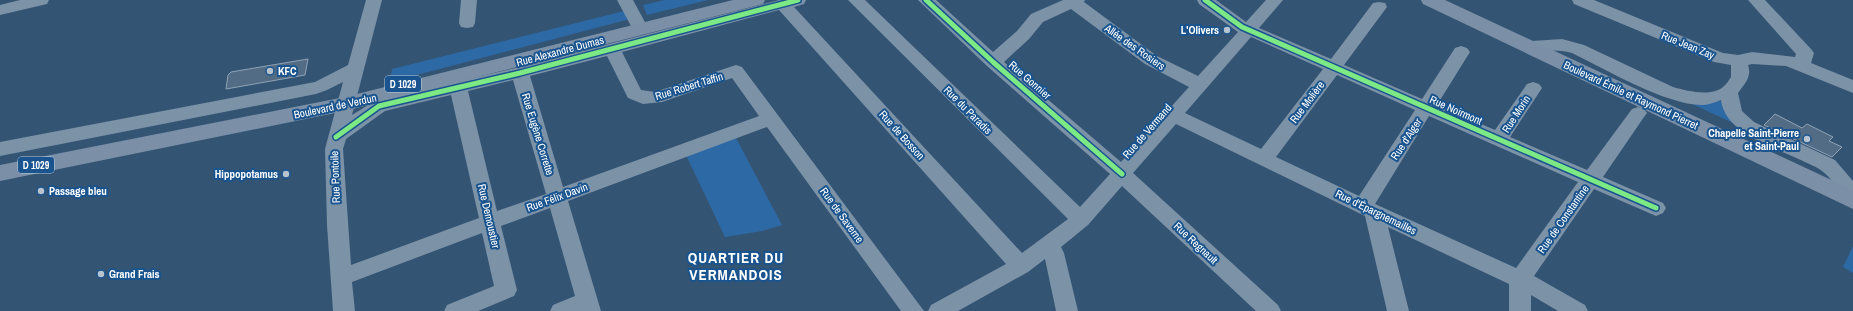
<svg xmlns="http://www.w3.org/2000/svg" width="1853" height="311" viewBox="0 0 1853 311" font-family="'Archivo Narrow',sans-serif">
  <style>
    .green { fill: #2d6aa5 }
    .building { fill: #526c85; stroke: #90a3b5 }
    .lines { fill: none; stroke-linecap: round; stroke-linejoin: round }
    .minor { fill: #7b92a7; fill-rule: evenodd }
    .major { fill: #7b90a7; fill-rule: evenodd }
    .cycleway-casing { stroke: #19548f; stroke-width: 8 }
    .cycleway { stroke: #7ce984; stroke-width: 5 }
    .poi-dot { fill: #b8c3ce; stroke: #19548f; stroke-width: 1.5 }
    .labels { text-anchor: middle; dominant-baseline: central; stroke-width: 4; stroke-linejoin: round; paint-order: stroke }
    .shield { fill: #19548f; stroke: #baccdd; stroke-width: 1 }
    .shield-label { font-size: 10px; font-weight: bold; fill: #fff }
    .poi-label { font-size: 11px; font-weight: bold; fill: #fff; stroke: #19548f; text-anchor: end }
    .street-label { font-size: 11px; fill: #fff; stroke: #19548f }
    .district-label { font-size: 15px; font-weight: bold; letter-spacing: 1px; fill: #fff; stroke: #19548f }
  </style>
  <rect width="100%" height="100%" fill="#345474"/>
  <!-- green -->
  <g class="green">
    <path d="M665,0H708L647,15L643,5Z"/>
    <path d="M624,11L630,19L390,82L392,69Z"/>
    <path d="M1673,95L1703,102L1724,101L1748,130Z"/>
    <path d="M736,138L782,225L762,231L725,237L685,153Z"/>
    <path d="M1853,246V273L1843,267Z"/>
  </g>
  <!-- building -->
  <g class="building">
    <path d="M308,59L305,75L226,89L228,75L231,72Z"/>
    <path d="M1775,114L1802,128L1807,124L1833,137L1829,141L1842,147L1832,157L1764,125Z"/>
  </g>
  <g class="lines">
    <!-- minor -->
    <g class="minor">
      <path d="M20,0H49L47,4L0,15V5Z"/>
      <path d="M366,0H382L352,115L373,102L379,100L520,67L779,0H806L804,4L794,7L1022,253L1068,219L848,0H865L1080,207L1110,174L987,66L918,0H936L993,52L1017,31L1031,14L1063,0H1085L1084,2L1157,56L1198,76L1238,32L1199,4L1197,0H1216L1246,22L1266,0H1283L1259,28L1331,59L1373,3L1379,2L1385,3L1387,7L1344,65L1422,99L1455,48L1461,46L1467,48L1470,52L1437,105L1495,130L1527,84L1533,82L1539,84L1542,88L1510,137L1587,170L1632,109L1638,107L1644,109L1647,113L1644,117L1603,177L1663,203L1666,208L1663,213L1656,216L1594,189L1534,276L1585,305L1588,311H1558L1531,295V311H1509V284L1388,227L1409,311H1387L1365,216L1176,124L1133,173L1278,305L1281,311H1256L1122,186L1088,225L1061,247L1064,253L1078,311H1056L1045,259L1028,272L958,311H928L931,305L1006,264L779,10L622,52L641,90L655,92L736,65L742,67L924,311H901L767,127L568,201L601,311H550L553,305L575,296L550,208L501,226L517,290L514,296L478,311H444L447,305L494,286L482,233L352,282L355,311H333L327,225L325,149L343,82L327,90L316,94L0,156V142L315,82L348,65ZM1071,9L1145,64L1189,87L1121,162L1004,62L1029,39L1043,22ZM1251,37L1323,69L1261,149L1185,113ZM607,56L628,98L643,104L662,102L732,78L759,116L563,187L530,76ZM1337,75L1415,110L1359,196L1276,157ZM513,80L546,194L497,211L468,91ZM451,95L479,218L351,265L343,149L346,139L385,111ZM1429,116L1578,182L1516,268L1375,204Z"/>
      <path d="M461,0H477L475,23L473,27L467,28L461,27L459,23Z"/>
      <path d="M617,0H633L646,24L644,28L638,29L632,28Z"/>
      <path d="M1572,0H1594L1723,53L1738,55L1752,52L1795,57L1796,54L1748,0H1765L1811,49L1814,53L1811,63L1853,80V93L1786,66L1752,64L1748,65C1752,77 1745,83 1738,93L1742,111L1754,122L1835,160L1853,181V198L1843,197C1837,187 1831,178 1822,171C1817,167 1809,164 1803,161C1776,148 1725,134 1721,100C1715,102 1709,105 1703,105C1668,106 1605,69 1572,53C1558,49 1545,52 1532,49L1529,45L1532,41L1562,39L1584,45L1673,87C1687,91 1711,97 1723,87C1726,85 1729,80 1731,77V65L1714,62L1574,4Z"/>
    </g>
    <!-- major -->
    <g class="major">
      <path d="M733,0H765L763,4L345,111L0,181V165L345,97Z"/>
      <path d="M1421,0H1445L1853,190V209L1423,4Z"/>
    </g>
    <defs>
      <g id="cycleway">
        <path d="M926,0L993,62L1122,174"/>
        <path d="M1205,0L1242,27L1656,208"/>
        <path d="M336,137L379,106L520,73L798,0"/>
      </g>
    </defs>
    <!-- cycleway casing -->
    <use href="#cycleway" class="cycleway-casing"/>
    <!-- cycleway -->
    <use href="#cycleway" class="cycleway"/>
  </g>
  <!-- markers -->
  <g class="poi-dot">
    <circle cx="1227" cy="30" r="4"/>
    <circle cx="270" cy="71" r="4"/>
    <circle cx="1807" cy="139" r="4"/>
    <circle cx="286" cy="174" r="4"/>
    <circle cx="41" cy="191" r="4"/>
    <circle cx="101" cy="274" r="4"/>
  </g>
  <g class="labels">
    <!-- shield labels -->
    <g class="shield">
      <rect x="385" y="76" width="36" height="16" rx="3"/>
      <rect x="18" y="157" width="36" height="16" rx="3"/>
    </g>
    <g class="shield-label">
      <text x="403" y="84">D 1029</text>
      <text x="36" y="165">D 1029</text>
    </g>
    <!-- poi labels -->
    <g class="poi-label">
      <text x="1219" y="30">L'Olivers</text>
      <text x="278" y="71" text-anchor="start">KFC</text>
      <text x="1799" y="133">Chapelle Saint-Pierre<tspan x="1799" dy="13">et Saint-Paul</tspan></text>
      <text x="278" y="174">Hippopotamus</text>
      <text x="49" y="191" text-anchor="start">Passage bleu</text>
      <text x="109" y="274" text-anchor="start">Grand Frais</text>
    </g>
    <!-- street labels -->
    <g class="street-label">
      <text transform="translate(1688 45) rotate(22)">Rue Jean Zay</text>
      <text transform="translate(1135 47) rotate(35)">Allée des Rosiers</text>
      <text transform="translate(560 51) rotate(-15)">Rue Alexandre Dumas</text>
      <text transform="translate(1030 80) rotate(41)">Rue Gonnier</text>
      <text transform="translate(689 86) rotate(-17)">Rue Robert Taffin</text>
      <text transform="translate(1631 95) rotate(25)">Boulevard Émile et Raymond Pierret</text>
      <text transform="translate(1307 102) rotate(-53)">Rue Molière</text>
      <text transform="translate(335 106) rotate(-12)">Boulevard de Verdun</text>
      <text transform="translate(968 110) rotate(45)">Rue du Paradis</text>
      <text transform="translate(1456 110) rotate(24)">Rue Noirmont</text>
      <text transform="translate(1516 114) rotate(-57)">Rue Morin</text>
      <text transform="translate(1147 131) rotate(-49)">Rue de Vermand</text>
      <text transform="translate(538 134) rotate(73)">Rue Eugène Corrette</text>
      <text transform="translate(902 135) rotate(48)">Rue de Bosson</text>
      <text transform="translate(1406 139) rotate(-57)">Rue d'Alger</text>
      <text transform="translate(335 177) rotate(-92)">Rue Pontoile</text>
      <text transform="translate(557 197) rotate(-20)">Rue Félix Davin</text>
      <text transform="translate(1376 212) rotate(26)">Rue d'Épargnemailles</text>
      <text transform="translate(842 215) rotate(54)">Rue de Saverne</text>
      <text transform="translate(489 216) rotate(77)">Rue Demoustier</text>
      <text transform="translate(1563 219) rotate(-55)">Rue de Constantine</text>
      <text transform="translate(1196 243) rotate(43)">Rue Regnault</text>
    </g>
    <!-- district labels -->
    <g class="district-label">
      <text x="736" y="257">QUARTIER DU<tspan x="736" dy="17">VERMANDOIS</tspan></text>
    </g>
  </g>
</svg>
